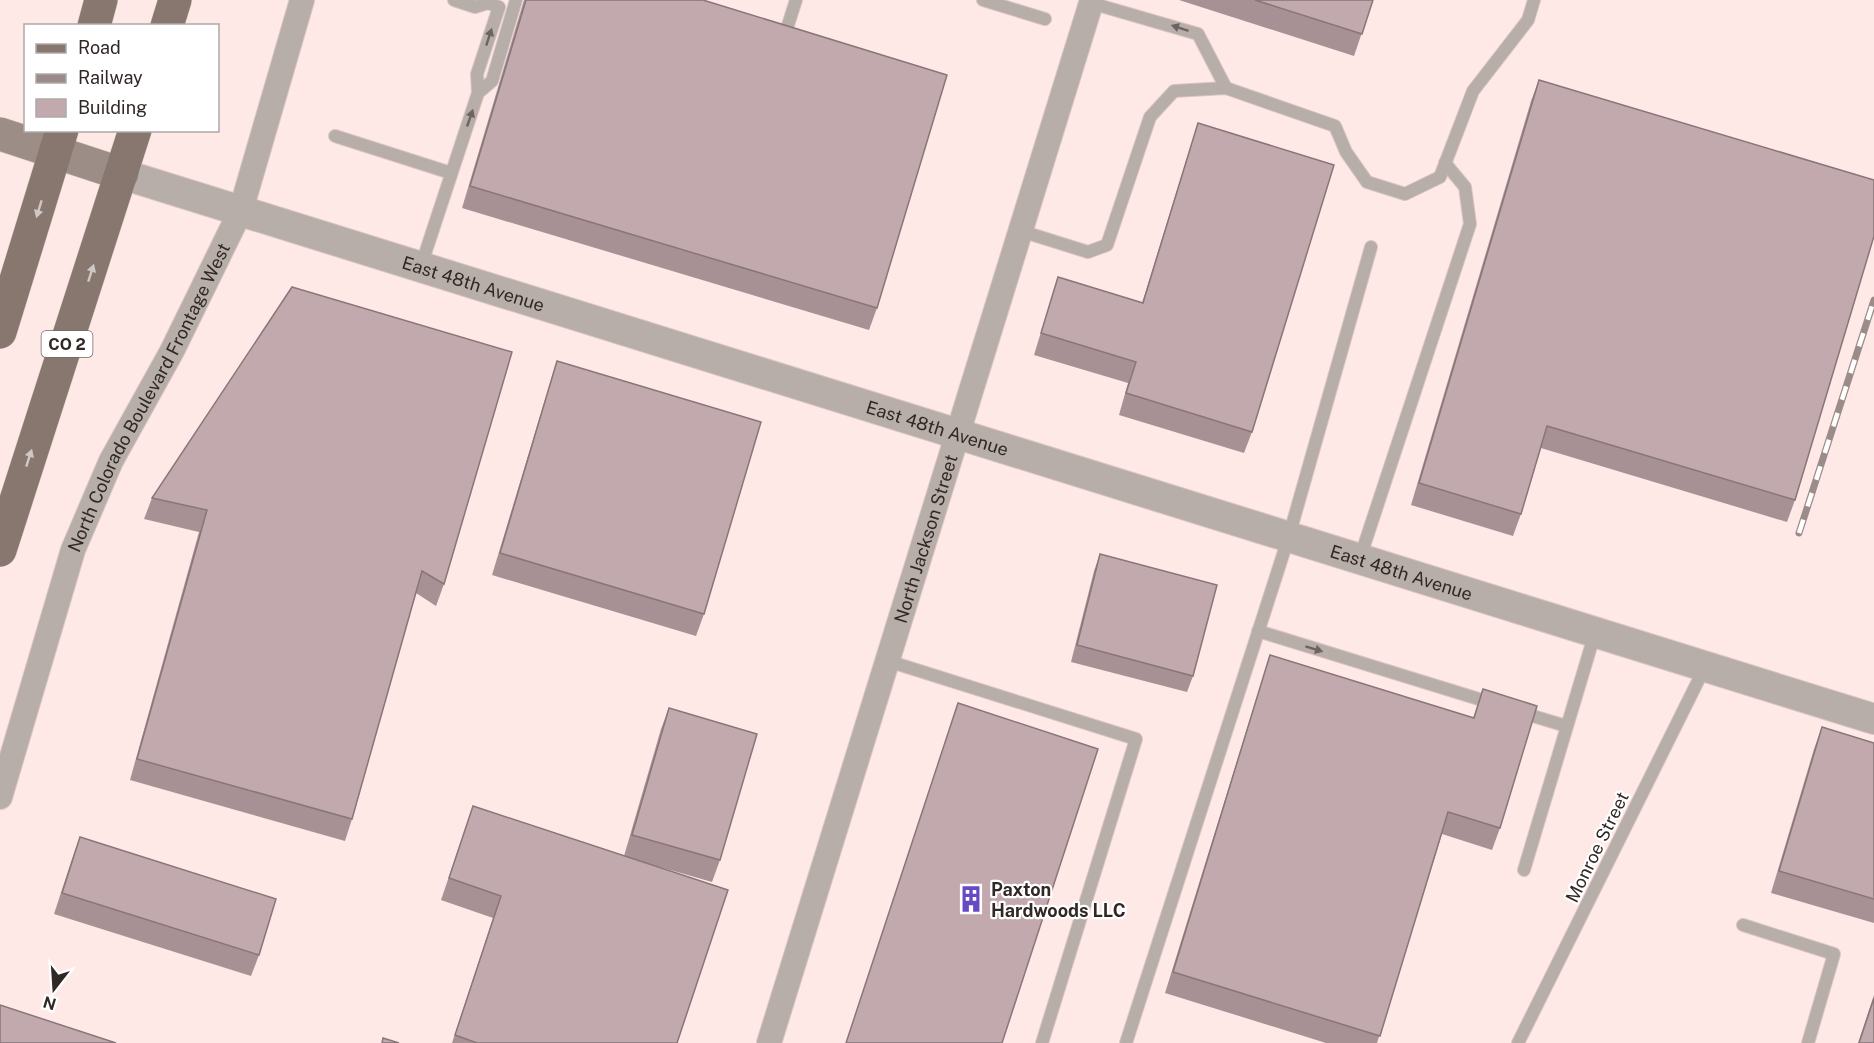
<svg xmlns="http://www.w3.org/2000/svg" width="1874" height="1043" viewBox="0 0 1874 1043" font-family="'Public Sans',sans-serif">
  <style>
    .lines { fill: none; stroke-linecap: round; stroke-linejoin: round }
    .service-casing { stroke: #d9c6c3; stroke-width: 14 }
    .minor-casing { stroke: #d9c6c3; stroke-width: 26 }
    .tertiary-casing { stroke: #d9c6c3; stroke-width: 32 }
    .secondary-casing { stroke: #d9c6c3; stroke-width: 34 }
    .primary-casing { stroke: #d9c6c3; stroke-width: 34 }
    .service { stroke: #b7ada9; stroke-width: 12 }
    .minor { stroke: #b7ada9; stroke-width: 24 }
    .tertiary { stroke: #b7ada9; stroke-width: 30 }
    .secondary { stroke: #9c8e87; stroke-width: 33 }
    .primary { stroke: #88776f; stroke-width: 33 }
    .rail-casing { stroke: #9b8c89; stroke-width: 7 }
    .rail { stroke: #fff; stroke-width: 4.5; stroke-dasharray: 14; stroke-linecap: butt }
    .wall { fill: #a79195 }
    .building { fill: #c2a9ad; stroke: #887679; stroke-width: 1.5 }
    .oneway { fill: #6d6461 }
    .oneway2 { fill: #cfc9c5 }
    .labels { text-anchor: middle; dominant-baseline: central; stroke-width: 4.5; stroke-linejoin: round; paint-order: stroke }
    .shield { fill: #fff; stroke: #6f6867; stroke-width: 1.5 }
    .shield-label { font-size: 16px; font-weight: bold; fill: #312826 }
    .street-label { font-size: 18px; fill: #312826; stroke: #fff }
    .poi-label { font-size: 18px; font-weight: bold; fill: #312826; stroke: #fff; text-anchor: start }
  </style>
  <rect width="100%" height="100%" fill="#fee9e6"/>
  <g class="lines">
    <defs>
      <g id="service">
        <path d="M454,0L475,7L488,3L499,7L477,74L478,93"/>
        <path d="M983,0L1045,19"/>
        <path d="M1091,3L1198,34L1226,88"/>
        <path d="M783,41L796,0"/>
        <path d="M335,136L451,173"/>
        <path d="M1021,231L1088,252L1107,245L1150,117L1174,91L1226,88L1335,126L1346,152L1367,182L1405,194L1440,177L1473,91L1528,20L1534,0"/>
        <path d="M421,266L478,93L492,81L516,0"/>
        <path d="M1360,558L1470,224L1465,187L1445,163"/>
        <path d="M1258,631L1495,704"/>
        <path d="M888,661L1136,739L1042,1043"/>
        <path d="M1520,712L1566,726"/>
        <path d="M1524,870L1595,633"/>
        <path d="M1743,925L1834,954L1808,1043"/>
        <path d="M1126,1043L1289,536L1371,247"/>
        <path d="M1518,1043L1705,667"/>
      </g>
      <g id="minor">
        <path id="s1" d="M0,797L73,550L111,461L172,351L241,210L302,0"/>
        <path id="s2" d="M769,1043L1092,0"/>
      </g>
      <g id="tertiary">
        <path id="s3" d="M122,174L1874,719"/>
      </g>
      <path id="secondary" d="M0,134L122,174"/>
      <g id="primary">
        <path d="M94,26L101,0"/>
        <path d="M167,26L175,0"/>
        <path d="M0,332L62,130"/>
        <path d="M0,550L135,130"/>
      </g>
    </defs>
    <!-- service casing -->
    <use href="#service" class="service-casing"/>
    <!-- minor casing -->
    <use href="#minor" class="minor-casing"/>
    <!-- tertiary casing -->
    <use href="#tertiary" class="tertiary-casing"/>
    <!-- secondary casing -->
    <use href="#secondary" class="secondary-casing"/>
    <!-- primary casing -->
    <use href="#primary" class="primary-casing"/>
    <!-- service -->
    <use href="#service" class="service"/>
    <!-- minor -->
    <use href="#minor" class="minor"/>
    <!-- tertiary -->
    <use href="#tertiary" class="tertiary"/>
    <!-- secondary -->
    <use href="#secondary" class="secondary"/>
    <!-- primary -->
    <use href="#primary" class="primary"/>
    <defs>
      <path id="rail" d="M1799,533L1874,300"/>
    </defs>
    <!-- rail casing -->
    <use href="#rail" class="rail-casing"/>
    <!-- rail -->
    <use href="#rail" class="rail"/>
  </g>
  <!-- wall -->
  <g class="wall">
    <path d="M524,0H703L877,308L869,330L462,208Z"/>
    <path d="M1179,0H1373L1354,56Z"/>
    <path d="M1539,80L1795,500L1787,522L1541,448L1521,514L1513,536L1411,505L1531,101Z"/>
    <path d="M1198,123L1252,432L1244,453L1119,415L1128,383L1034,355L1051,299L1058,277L1142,303L1191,145Z"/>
    <path d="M512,352L444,584L436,606L416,593L352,819L345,841L130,780L199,532L144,519L152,498Z"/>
    <path d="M557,361L704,614L696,636L492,575L550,383Z"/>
    <path d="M1100,554L1193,676L1187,692L1071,662L1094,571Z"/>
    <path d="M1270,655L1473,718L1483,689L1500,828L1492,850L1442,834L1377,1043H1326L1165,993L1263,677Z"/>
    <path d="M669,708L720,860L712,882L632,859L677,1043H452L493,918L441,900L473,806L624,856L661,729Z"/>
    <path d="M1822,727L1874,743V923L1771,893L1814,749Z"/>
    <path d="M80,837L259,955L251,976L54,914L72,859Z"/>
    <path d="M1874,995V1043H1858Z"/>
  </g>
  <!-- building -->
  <g class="building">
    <path d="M526,0H703L947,75L877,308L470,186Z"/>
    <path d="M1255,0H1373L1362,34Z"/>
    <path d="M1539,80L1874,180V236L1795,500L1547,426L1521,514L1419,483Z"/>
    <path d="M1198,123L1334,165L1252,432L1126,393L1136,362L1041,333L1058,277L1143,303Z"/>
    <path d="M292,287L512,352L444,584L422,571L352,819L137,759L207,510L152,498Z"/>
    <path d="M557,361L761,422L704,614L500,553Z"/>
    <path d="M1100,554L1217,585L1193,676L1077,645Z"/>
    <path d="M1270,655L1474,718L1483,689L1537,706L1500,828L1448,812L1380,1036L1173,972Z"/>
    <path d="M958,703L1098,749L1002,1043H846Z"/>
    <path d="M669,708L757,734L720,860L632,835Z"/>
    <path d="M1822,727L1874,743V899L1779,871Z"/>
    <path d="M473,806L728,890L677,1043H477L455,1035L501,896L449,878Z"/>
    <path d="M80,837L276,899L259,955L62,893Z"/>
    <path d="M1874,998V1043H1859Z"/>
    <path d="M0,1005L116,1043H0Z"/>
    <path d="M383,1038L399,1043H382Z"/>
  </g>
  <!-- one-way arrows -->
  <defs><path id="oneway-solid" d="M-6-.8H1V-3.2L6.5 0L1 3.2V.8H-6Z" transform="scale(1.5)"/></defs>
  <g class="oneway">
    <use href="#oneway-solid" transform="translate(1180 28) rotate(-162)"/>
    <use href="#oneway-solid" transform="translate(489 37) rotate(-72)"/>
    <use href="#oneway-solid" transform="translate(470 118) rotate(-71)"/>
    <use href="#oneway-solid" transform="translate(1314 649) rotate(17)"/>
  </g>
  <g class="oneway2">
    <use href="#oneway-solid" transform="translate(39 209) rotate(107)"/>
    <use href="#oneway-solid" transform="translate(91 273) rotate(-72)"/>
    <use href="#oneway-solid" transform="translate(29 458) rotate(-72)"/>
  </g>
  <!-- icons -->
  <defs>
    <symbol id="building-bare" viewBox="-9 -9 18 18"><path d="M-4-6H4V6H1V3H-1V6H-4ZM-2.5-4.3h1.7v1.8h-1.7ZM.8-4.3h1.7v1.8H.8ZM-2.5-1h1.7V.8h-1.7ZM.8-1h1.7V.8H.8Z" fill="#674ac3" stroke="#fff" stroke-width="2.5" paint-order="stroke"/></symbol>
  </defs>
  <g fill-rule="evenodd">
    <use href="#building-bare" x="952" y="880" width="38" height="38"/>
  </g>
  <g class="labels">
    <!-- shield labels -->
    <rect class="shield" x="41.5" y="331" width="51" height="26" rx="4.5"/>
    <g class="shield-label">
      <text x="67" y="344">CO 2</text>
    </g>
    <!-- street labels -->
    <g class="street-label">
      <text stroke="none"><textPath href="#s3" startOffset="368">East 48th Avenue</textPath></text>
      <text stroke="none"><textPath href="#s1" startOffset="428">North Colorado Boulevard Frontage West</textPath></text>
      <text stroke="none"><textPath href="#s3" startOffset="854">East 48th Avenue</textPath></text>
      <text stroke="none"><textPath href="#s2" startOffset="528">North Jackson Street</textPath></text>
      <text stroke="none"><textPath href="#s3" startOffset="1340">East 48th Avenue</textPath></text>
      <text transform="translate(1597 847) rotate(-64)">Monroe Street</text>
    </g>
    <!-- poi labels -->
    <g class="poi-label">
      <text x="991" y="889">Paxton<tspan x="991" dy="21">Hardwoods LLC</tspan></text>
    </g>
  </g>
  <!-- legend -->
  <rect x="24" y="24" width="195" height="108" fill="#ffffff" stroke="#ada9a8" stroke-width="1.5"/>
  <rect x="36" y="44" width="30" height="9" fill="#88776f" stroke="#ada9a8" stroke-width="1.5"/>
  <text x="78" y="54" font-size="18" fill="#312826">Road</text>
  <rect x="36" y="74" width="30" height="9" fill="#9b8c89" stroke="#ada9a8" stroke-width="1.5"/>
  <text x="78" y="84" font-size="18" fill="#312826">Railway</text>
  <rect x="36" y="99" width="30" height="18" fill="#c2a9ad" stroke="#ada9a8" stroke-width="1.5"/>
  <text x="78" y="114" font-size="18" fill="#312826">Building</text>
  <!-- north arrow -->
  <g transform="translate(54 989) rotate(197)" stroke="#ffffff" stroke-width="4.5" paint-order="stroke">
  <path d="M0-4.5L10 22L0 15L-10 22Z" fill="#312826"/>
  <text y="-9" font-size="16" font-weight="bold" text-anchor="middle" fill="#312826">N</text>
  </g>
</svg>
